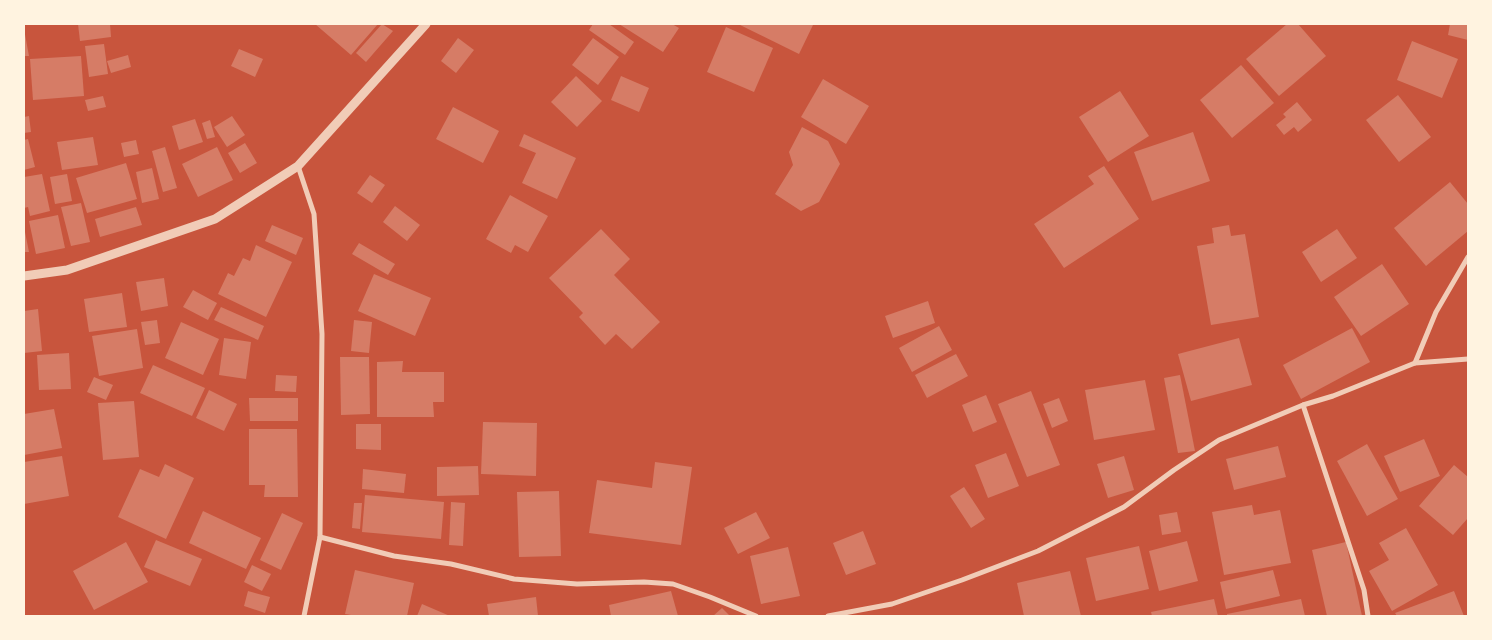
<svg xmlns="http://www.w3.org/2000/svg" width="1492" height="640" viewBox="0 0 1492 640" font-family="Rubik,sans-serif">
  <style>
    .building { fill: #d67c66 }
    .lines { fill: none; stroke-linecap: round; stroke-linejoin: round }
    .minor { stroke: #f1ccb7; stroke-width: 5 }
    .tertiary { stroke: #f1ccb7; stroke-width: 9 }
  </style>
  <rect width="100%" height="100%" fill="#c8553d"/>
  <!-- building -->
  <g class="building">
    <path d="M78,24H110L111,37L80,41Z"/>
    <path d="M315,24H378L351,55Z"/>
    <path d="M382,24L393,31L366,62L356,53Z"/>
    <path d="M593,24H609L634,42L625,55L589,30Z"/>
    <path d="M619,24H672L679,28L663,52Z"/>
    <path d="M738,24H811L813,25L799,54Z"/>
    <path d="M1287,24H1298L1326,56L1279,96L1246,59Z"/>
    <path d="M1450,24H1468V40L1448,35Z"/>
    <path d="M726,27L773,48L754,92L707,72Z"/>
    <path d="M24,29L29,56H24Z"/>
    <path d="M458,38L474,50L456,73L441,61Z"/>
    <path d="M593,38L619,57L598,85L572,65Z"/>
    <path d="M1412,41L1458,59L1442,98L1397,80Z"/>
    <path d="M104,44L108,74L89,77L85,46Z"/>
    <path d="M239,49L263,59L255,77L231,66Z"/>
    <path d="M128,55L131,67L111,73L107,61Z"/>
    <path d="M81,56L84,96L33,100L30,59Z"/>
    <path d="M1241,65L1274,103L1232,138L1200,100Z"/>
    <path d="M576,76L602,101L577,127L551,102Z"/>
    <path d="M621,76L649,88L639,112L611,100Z"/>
    <path d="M823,79L869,106L846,144L801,117Z"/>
    <path d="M1120,91L1149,136L1108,162L1079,117Z"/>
    <path d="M1398,95L1431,137L1399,162L1366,120Z"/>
    <path d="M103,96L106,107L88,111L85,100Z"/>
    <path d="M1297,102L1312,120L1298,132L1294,127L1284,135L1276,125L1286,117L1283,114Z"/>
    <path d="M453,107L499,131L483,163L436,139Z"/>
    <path d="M29,116L31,132L24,133V117Z"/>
    <path d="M232,116L245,135L227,147L214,127Z"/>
    <path d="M195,119L203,142L179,150L172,126Z"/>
    <path d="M210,120L215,137L207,139L202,123Z"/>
    <path d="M802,127L828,141L840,164L819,202L801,211L775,194L793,165L789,152Z"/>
    <path d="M1193,132L1210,181L1152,201L1134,152Z"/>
    <path d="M524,134L576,158L557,199L522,183L536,153L519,146Z"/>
    <path d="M93,137L98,165L62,170L57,142Z"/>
    <path d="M28,139L35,167L24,170V140Z"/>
    <path d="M136,140L139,154L124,157L121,143Z"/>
    <path d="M245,143L257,163L240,173L228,153Z"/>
    <path d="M165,147L177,188L163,192L152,151Z"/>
    <path d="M217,147L233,180L198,197L182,164Z"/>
    <path d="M126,163L137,199L87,213L76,178Z"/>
    <path d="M1104,166L1139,219L1064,268L1034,224L1094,184L1088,176Z"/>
    <path d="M152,168L159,199L142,203L136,172Z"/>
    <path d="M42,174L50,211L30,216L28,207L24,208V177Z"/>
    <path d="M67,174L72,201L55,204L50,177Z"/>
    <path d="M370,175L385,185L372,203L357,193Z"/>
    <path d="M1450,182L1468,204V231L1426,266L1394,228Z"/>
    <path d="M510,195L548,216L528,252L515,245L511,253L486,239Z"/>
    <path d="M81,203L90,242L71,246L61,207Z"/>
    <path d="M395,206L420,225L407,241L383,222Z"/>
    <path d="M136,207L142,225L100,237L95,219Z"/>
    <path d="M58,215L65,248L36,254L29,221Z"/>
    <path d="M272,225L303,238L296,255L265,241Z"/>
    <path d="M1229,225L1231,236L1245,234L1259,317L1211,325L1197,246L1214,243L1212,228Z"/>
    <path d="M24,227L29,252H24Z"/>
    <path d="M601,229L630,259L614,275L660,322L632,349L616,334L605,345L579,317L583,313L549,278Z"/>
    <path d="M1337,229L1357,258L1321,282L1302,252Z"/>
    <path d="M359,243L395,264L388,275L352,254Z"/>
    <path d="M256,245L292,262L266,317L218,294L228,273L234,276L243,258L250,261Z"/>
    <path d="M1382,264L1409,304L1361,336L1334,297Z"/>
    <path d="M374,274L431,298L415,336L358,311Z"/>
    <path d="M164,278L168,306L141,311L136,282Z"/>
    <path d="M193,290L217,303L208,320L183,307Z"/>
    <path d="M122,293L127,327L89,332L84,299Z"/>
    <path d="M928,301L935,323L893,338L885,316Z"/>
    <path d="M221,307L264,326L258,340L214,320Z"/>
    <path d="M38,309L42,351L24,353V311Z"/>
    <path d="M157,320L160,343L145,345L141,322Z"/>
    <path d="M354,320L372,322L369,353L351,351Z"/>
    <path d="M181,322L219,339L203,375L165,358Z"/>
    <path d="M939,326L952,350L912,372L899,348Z"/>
    <path d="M1352,328L1370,362L1301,399L1283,365Z"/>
    <path d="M137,329L143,368L99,376L92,336Z"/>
    <path d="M224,338L251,342L246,379L219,375Z"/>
    <path d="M1239,338L1252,385L1191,401L1178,354Z"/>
    <path d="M69,353L71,389L39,390L37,355Z"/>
    <path d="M956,354L968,376L927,398L915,375Z"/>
    <path d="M340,357H369L370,414L341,415Z"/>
    <path d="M403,361L402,372H444V402H433L434,417H377V362Z"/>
    <path d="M153,365L205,388L192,416L140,393Z"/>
    <path d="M276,375L297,376L296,392L275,391Z"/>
    <path d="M1180,375L1195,451L1178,453L1164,378Z"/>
    <path d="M94,377L113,385L106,400L87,392Z"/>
    <path d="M1145,380L1155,430L1094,440L1085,390Z"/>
    <path d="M209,390L237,404L224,431L196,418Z"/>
    <path d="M1031,391L1060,465L1027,477L998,404Z"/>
    <path d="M986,395L997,422L973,432L962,405Z"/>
    <path d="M249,398H298V421H250Z"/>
    <path d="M1059,398L1068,421L1052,428L1043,404Z"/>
    <path d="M134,401L139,457L103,460L98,403Z"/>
    <path d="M54,409L62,448L24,455V414Z"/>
    <path d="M483,422L537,423L536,476L481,474Z"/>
    <path d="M356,424H381V450L356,449Z"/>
    <path d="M249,429H297L298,497H264L265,485H249Z"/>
    <path d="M1424,439L1440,476L1400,492L1384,456Z"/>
    <path d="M1367,444L1398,499L1367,516L1337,461Z"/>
    <path d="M1278,446L1286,477L1234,490L1226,459Z"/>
    <path d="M1006,453L1019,486L988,498L975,465Z"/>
    <path d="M62,456L69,496L24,504V462Z"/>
    <path d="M1124,456L1134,490L1108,498L1097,464Z"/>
    <path d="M655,462L692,467L681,545L589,533L597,480L652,488Z"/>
    <path d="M165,464L194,478L166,539L118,517L140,469L159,477Z"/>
    <path d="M1454,465L1468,477V518L1453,535L1419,506Z"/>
    <path d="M478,466L479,495L437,496V467Z"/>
    <path d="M363,469L406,474L404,493L362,489Z"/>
    <path d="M964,487L985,519L971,528L950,496Z"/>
    <path d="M559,491L561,556L519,557L517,492Z"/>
    <path d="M365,495L444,502L441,539L362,532Z"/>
    <path d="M451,502L465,503L463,546L449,545Z"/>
    <path d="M354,503H362L360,529L352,528Z"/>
    <path d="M1252,505L1254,515L1280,510L1291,563L1224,575L1212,512Z"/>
    <path d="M203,511L261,538L246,569L189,543Z"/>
    <path d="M756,512L770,538L738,554L724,528Z"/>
    <path d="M1177,512L1181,532L1162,535L1159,515Z"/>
    <path d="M282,513L303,523L281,570L260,560Z"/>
    <path d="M1406,528L1438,585L1392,611L1369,571L1389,560L1379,543Z"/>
    <path d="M863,531L876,564L846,575L833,543Z"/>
    <path d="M156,540L202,559L190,586L144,567Z"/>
    <path d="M1187,541L1198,581L1159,591L1149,551Z"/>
    <path d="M126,542L148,582L94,610L73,571Z"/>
    <path d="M1346,542L1362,616H1327L1312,550Z"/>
    <path d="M1139,546L1149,589L1096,601L1086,558Z"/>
    <path d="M788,547L800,596L761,604L750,556Z"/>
    <path d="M252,565L271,574L262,591L244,582Z"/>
    <path d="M355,570L414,583L407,616H357L345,614Z"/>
    <path d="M1273,570L1280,596L1226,609L1220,582Z"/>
    <path d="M1070,571L1081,616H1024L1017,583Z"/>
    <path d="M248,591L270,597L265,613L244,606Z"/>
    <path d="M671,591L678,616H611L609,605Z"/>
    <path d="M1454,591L1464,616H1397L1395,613Z"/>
    <path d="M536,597L538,616H489L487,604Z"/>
    <path d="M1214,599L1218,616H1152L1151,612Z"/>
    <path d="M1301,599L1305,616H1227V614Z"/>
    <path d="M422,604L450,616H417Z"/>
    <path d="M722,608L730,616H713Z"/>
  </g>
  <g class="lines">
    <!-- minor -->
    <g class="minor">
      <path d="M298,166L314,214L322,334L320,537L304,616"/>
      <path d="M1415,363L1468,359"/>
      <path d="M1303,405L1364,590L1368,616"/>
      <path d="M320,537L394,556L451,564L514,579L577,584L644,582L673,584L710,597L756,616"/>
      <path d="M828,616L892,604L962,580L1038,551L1124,507L1174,470L1219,440L1303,405L1333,396L1415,363L1436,312L1468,257"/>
    </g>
    <!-- tertiary -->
    <path class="tertiary" d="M24,276L67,270L215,219L298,166L426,24"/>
  </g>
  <!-- border -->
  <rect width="1492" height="640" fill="none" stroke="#fff3e0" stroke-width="50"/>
</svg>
